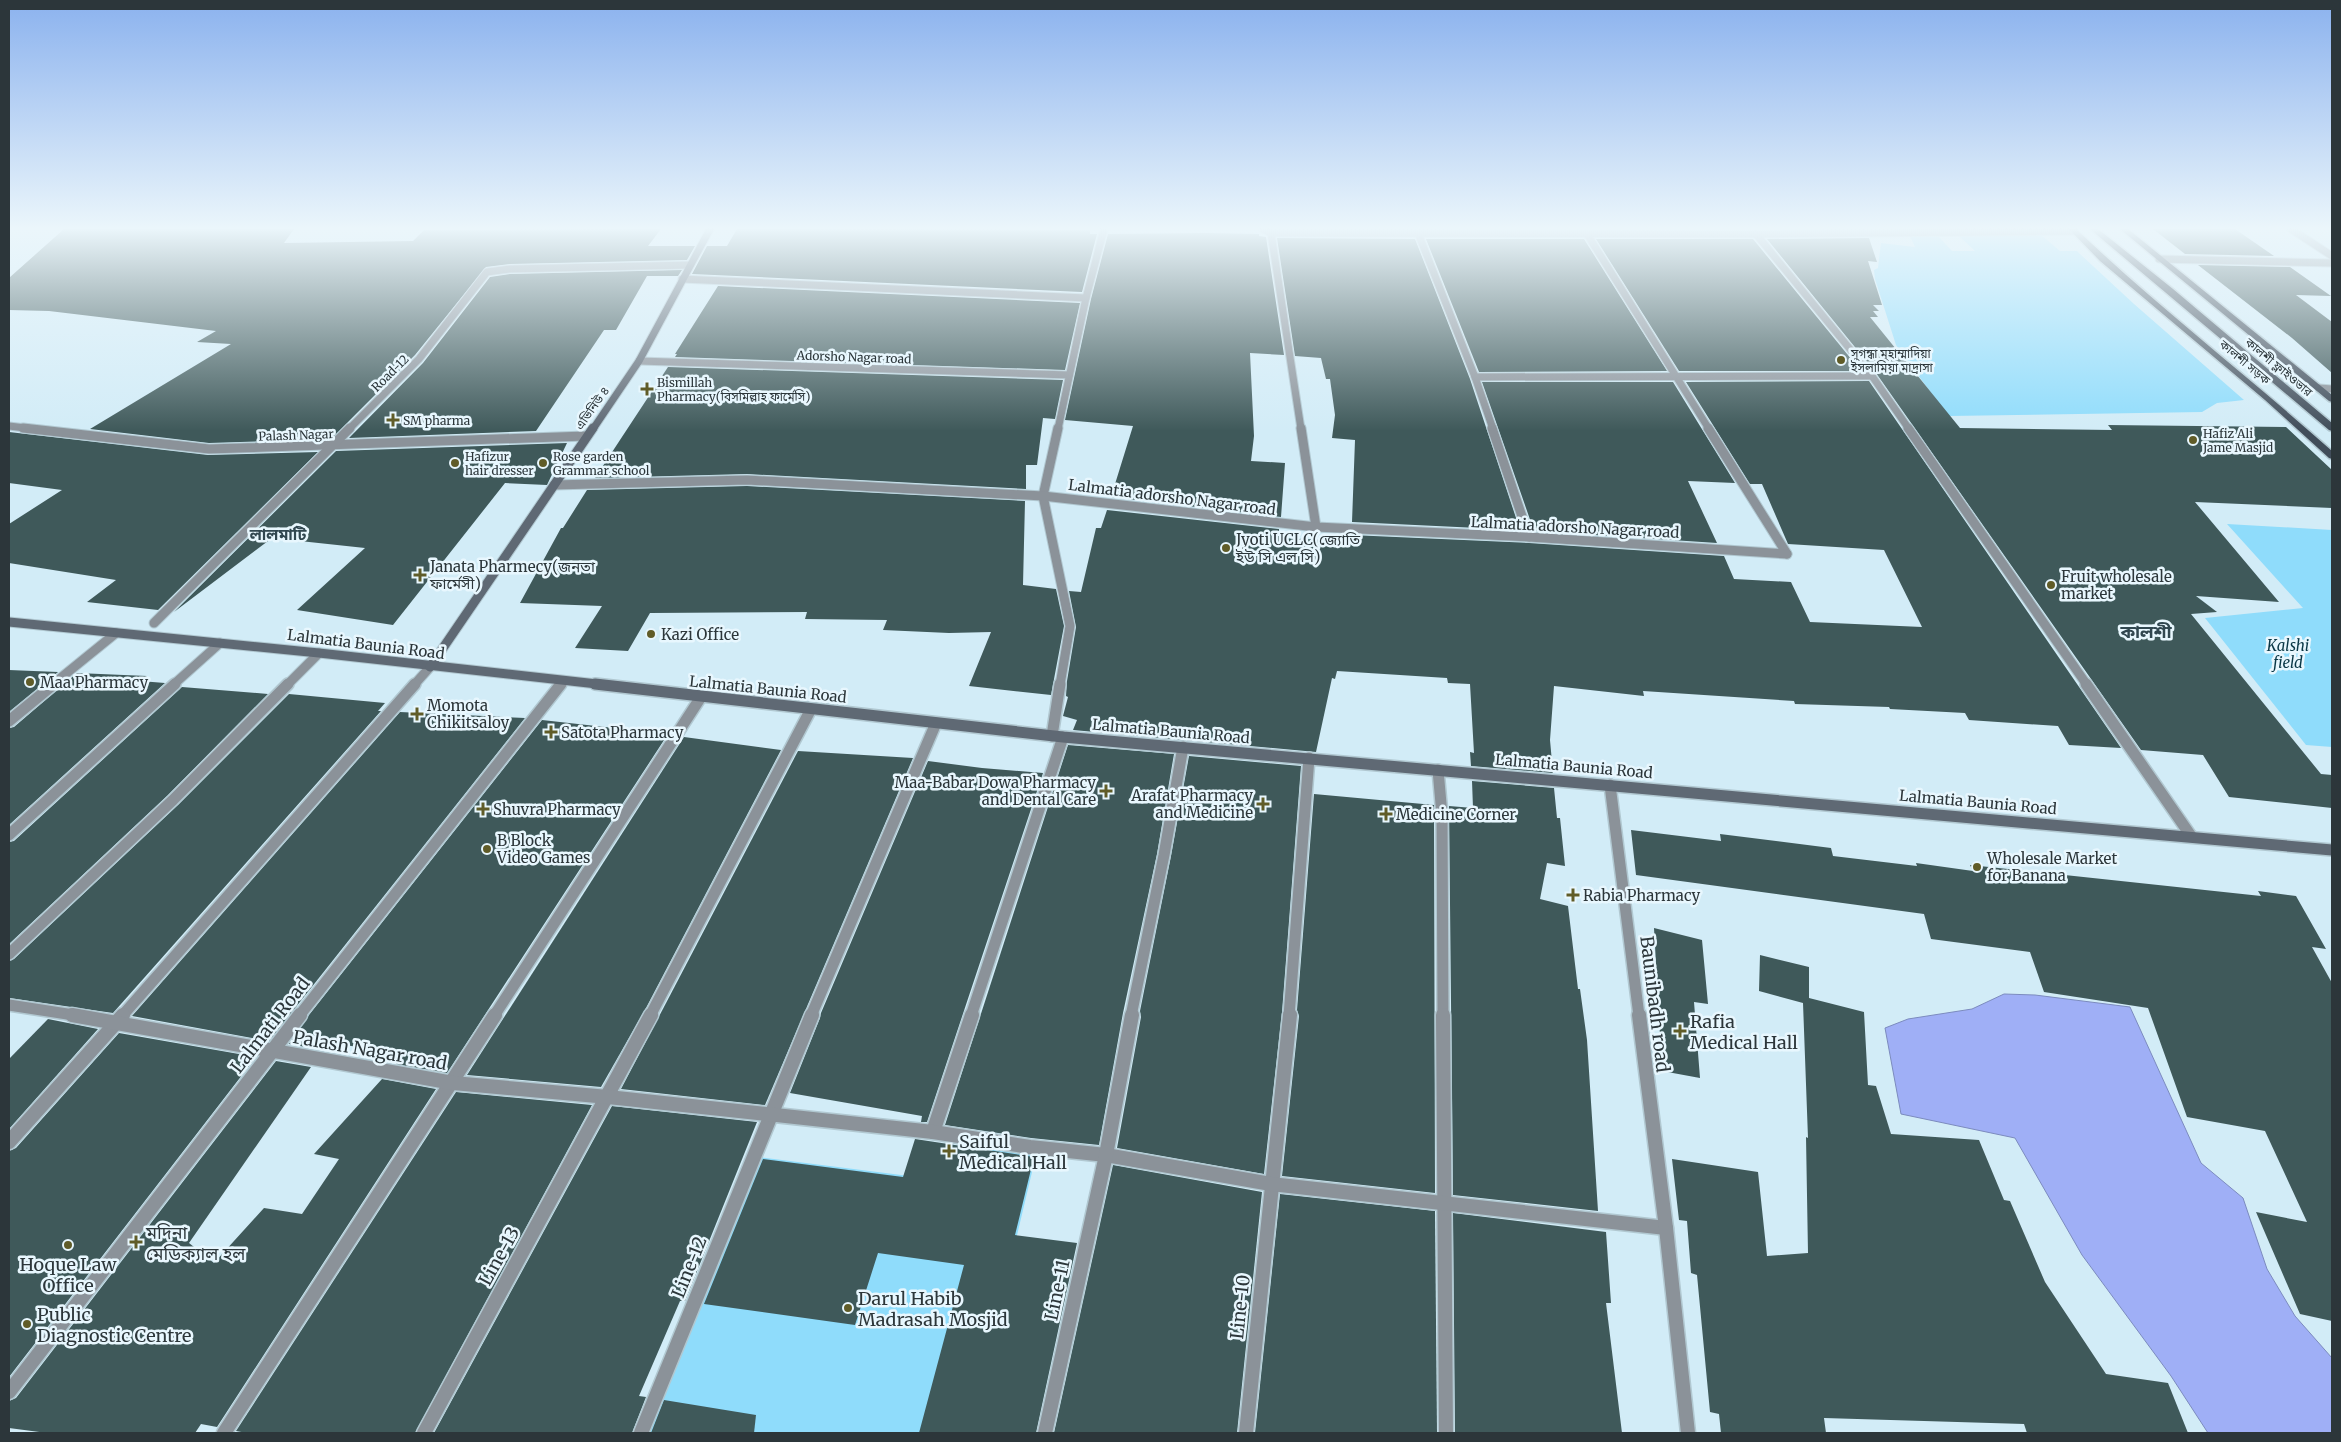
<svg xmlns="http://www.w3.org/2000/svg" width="2341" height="1442" viewBox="0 0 2341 1442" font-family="Merriweather,'Noto Sans Bengali',serif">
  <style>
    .green { fill: #8fdcfb }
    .water { fill: #9faff6; stroke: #7c8bbe }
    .building { fill: #3f595a }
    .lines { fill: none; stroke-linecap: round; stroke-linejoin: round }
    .lane-far2-casing { stroke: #b1c8d1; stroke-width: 11 }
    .lane-far1-casing { stroke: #b1c8d1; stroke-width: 14 }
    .lane-casing { stroke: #b1c8d1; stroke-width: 17 }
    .street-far3-casing { stroke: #b1c8d1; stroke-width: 9 }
    .street-far2-casing { stroke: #b1c8d1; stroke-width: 11 }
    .street-far1-casing { stroke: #b1c8d1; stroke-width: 14 }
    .street-casing { stroke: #b1c8d1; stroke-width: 17 }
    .secondary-far2-casing { stroke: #b1c8d1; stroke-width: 9 }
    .secondary-far1-casing { stroke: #b1c8d1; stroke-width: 11 }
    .secondary-casing { stroke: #b1c8d1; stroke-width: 14 }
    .primary-casing { stroke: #b1c8d1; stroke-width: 3 }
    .lane-far2 { stroke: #8b9299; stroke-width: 9 }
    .lane-far1 { stroke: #8b9299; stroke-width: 11 }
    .lane { stroke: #8b9299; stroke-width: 14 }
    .street-far3 { stroke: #8b9299; stroke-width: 7 }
    .street-far2 { stroke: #8b9299; stroke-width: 9 }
    .street-far1 { stroke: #8b9299; stroke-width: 11 }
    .street { stroke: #8b9299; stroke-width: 14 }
    .secondary-far2 { stroke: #5f6974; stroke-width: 7 }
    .secondary-far1 { stroke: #5f6974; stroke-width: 9 }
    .secondary { stroke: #5f6974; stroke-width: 11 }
    .primary { fill: #414d5a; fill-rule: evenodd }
    .poi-dot { fill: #605c28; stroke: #e8f7fe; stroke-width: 2 }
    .labels { text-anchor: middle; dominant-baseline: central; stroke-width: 5; stroke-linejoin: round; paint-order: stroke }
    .far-poi-label { font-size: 12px; fill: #2c363a; stroke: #e8f7fe; text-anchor: start }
    .far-street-label { font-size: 12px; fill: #2c363a; stroke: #e8f7fe }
    .street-label { font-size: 15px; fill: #2c363a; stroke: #e8f7fe }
    .poi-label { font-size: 15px; fill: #2c363a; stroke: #e8f7fe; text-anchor: start }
    .park-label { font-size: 15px; font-style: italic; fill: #0b3847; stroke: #e8f7fe }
    .neighbourhood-label { font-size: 16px; font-weight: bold; fill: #314750; stroke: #e8f7fe }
    .quarter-label { font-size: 18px; font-weight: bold; fill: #314750; stroke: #e8f7fe }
    .near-street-label { font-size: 18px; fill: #2c363a; stroke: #e8f7fe }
    .near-poi-label { font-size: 18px; fill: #2c363a; stroke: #e8f7fe; text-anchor: start }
  </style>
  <rect width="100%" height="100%" fill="#d2ecf7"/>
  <!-- green -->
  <g class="green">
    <path d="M2041,235L2060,251H2077L2080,254L2134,304L2244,400L2217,403L2202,412L1948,416L1896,345L1875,279L1874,270L1878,268L1881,243L1915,247L1910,236H1938L1952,251H1975L1959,236Z"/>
    <path d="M2227,524L2332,530V747L2306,745L2205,618L2303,608Z"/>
    <path d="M968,1143L1037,1151L970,1433H646L758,1157L957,1182Z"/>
  </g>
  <!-- water -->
  <path class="water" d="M2004,994L2035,995L2130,1007L2201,1163L2243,1198L2267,1269L2295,1316L2332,1358V1433H2208L2171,1376L2082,1255L2015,1138L1901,1114L1885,1028L1908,1019L1972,1009Z"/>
  <!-- building -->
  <g class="building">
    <path d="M64,229H294L284,243L413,241L424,230L661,229L648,246H695L687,260L510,264L486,267L415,355L331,439L209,443L90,429L231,344L197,342L216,331L49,311L9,310V278Z"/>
    <path d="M737,229L1090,230V234H1097L1082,292L692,274L707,246H727Z"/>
    <path d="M2153,229H2235L2274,256L2185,254Z"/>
    <path d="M1207,233L1259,234V236L1266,237L1284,355L1250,353L1254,436L1251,461L1285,463L1281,517L1111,497L1133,426L1065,420L1091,299L1108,234Z"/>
    <path d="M1277,238L1415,239L1470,379L1520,530L1352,522L1355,440L1332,438L1335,415L1330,379H1326L1321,358L1295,356Z"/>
    <path d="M1869,238L1877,262L1868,261L1882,305H1873L1879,311H1873L1878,317H1870L1960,428L2112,430L2108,425L2286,427L2332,470V508L2195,502L2279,602L2196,596L2217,612L2191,614L2321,774L2332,775V808L2229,797L2203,755L2141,750L1876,373L1767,239Z"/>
    <path d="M1426,239H1584L1667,371L1479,372Z"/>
    <path d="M1596,239H1753L1861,371H1679Z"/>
    <path d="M2198,265L2290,267L2331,296L2296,295L2332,322V373L2292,338Z"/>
    <path d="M682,270L678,276H647L616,330H604L536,431L349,438L423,363L490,277L510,274Z"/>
    <path d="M718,286L1080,303L1065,370L675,357L677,354H675Z"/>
    <path d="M668,367L1063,380L1055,419L1043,418L1037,465H1026V489L747,474L595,478Z"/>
    <path d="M1869,381L2121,748L2069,745L2058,726L1969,720L1965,713L1890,709L1889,707L1795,704L1794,701L1643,691L1644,696L1554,686L1550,740L1553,773L1471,766L1470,752L1474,753L1470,684L1448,683L1447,678L1337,671L1335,679L1332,678L1316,752L1073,730L1077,720L1063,716L1068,697L1066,696L1067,681L1076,627L1069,591L1081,592L1096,528H1101L1107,510L1279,529V538L1351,541V535L1529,543L1724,556L1734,579L1791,582L1810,622L1922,627L1884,550L1788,544L1762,484H1750L1686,382Z"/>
    <path d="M1482,382H1673L1735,483L1688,481L1717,543L1534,531Z"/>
    <path d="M9,432L208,455L318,452L158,610L87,602L116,580L9,563V524L62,490L9,483Z"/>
    <path d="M567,443L547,485L505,483L393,625L297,610L365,548L272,538L174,612L336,451Z"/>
    <path d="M747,486L1025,501L1023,585L1056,589L1064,626L1051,695L969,686L991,632L949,633L883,630L887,620L805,619L807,612L650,613L628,651L575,648L602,606L520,603L561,528H563L587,490Z"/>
    <path d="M9,670L58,672L9,712Z"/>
    <path d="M77,673L147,676L140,681L165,683L9,825V728L14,727Z"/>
    <path d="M182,687L268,694L168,795L9,944V842L14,841Z"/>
    <path d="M289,694L385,703L378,711H381L113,1013L9,998V961L14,959L178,805Z"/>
    <path d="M400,712L525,718L269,1041L132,1016Z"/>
    <path d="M542,720L668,734L447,1073L396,1064L404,1055L328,1042L322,1050L289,1044L309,1015Z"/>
    <path d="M684,737L781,750L646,1008L601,1087L467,1075Z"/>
    <path d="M1068,745L1174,754L1157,854L1123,1013L1099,1145L1031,1138L945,1125Z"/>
    <path d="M798,751L913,758L765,1105L621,1089Z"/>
    <path d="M1189,756L1301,766L1282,1012L1264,1174L1117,1148L1141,1017L1140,1011L1171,856Z"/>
    <path d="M928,761L982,768L1043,773L927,1122H921L922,1116L790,1093L820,1018L821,1013Z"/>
    <path d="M1472,781L1554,788L1557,818H1560L1565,866L1547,863L1540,899L1568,906L1578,989H1580L1587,1040L1598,1211L1453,1195L1449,806L1473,808Z"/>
    <path d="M1314,794L1434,805L1435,1193L1282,1176L1299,1016L1297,1010Z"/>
    <path d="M1631,830L1721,841L1720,834L1831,848L1833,856L1917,866L1916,863L1973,871L1970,865L2261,896L2258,891L2296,896L2326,949L2312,947L2332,983V1321L2300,1314L2256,1212L2307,1222L2265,1131L2187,1117L2148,1008L2044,992L2030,952L1931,939L1924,914L1636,875Z"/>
    <path d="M1654,928L1702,940L1708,1004L1694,1002L1700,1078L1662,1071Z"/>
    <path d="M1760,955L1809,967V998L1864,1012L1868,1085L1876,1086L1891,1134L1979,1140L2004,1200L2010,1201L2045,1282L2106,1374L2168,1383L2188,1433H2027L2024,1424L1824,1418L1826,1433H1721L1719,1414L1710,1412L1697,1275L1691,1273L1687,1221L1679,1220L1672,1159L1758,1172L1767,1256L1808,1253L1806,1137L1808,1138L1803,1003L1759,991Z"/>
    <path d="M48,1019L98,1029L9,1129V1059Z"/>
    <path d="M119,1033L256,1057L9,1377V1151L16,1148Z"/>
    <path d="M276,1061L311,1067L189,1243L214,1263L264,1208L302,1214L339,1159L314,1154L382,1079L436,1089L217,1427L201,1424L195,1433H47L9,1428V1401L16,1398Z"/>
    <path d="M456,1092L592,1105L415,1433H247L236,1431Z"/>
    <path d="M612,1106L757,1122L685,1301H680L639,1396L646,1397L632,1433H434Z"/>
    <path d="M915,1139L1034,1157L1015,1235L1077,1243L1036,1433H919L964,1265L878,1253L855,1325L704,1304L763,1159L903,1177Z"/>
    <path d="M1113,1165L1262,1192L1237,1433H1054Z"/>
    <path d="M1280,1194L1435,1211L1437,1433H1255Z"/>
    <path d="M1453,1213L1606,1232L1611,1303H1606L1622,1433H1455Z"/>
    <path d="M664,1400L756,1415L754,1433H651Z"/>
  </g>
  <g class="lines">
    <defs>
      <g id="lane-far2">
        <path d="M52,685L116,633"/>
        <path d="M173,685L220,643"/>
        <path d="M287,685L319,653"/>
        <path d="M414,685L430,667"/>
      </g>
      <g id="lane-far1">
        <path d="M9,721L54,684"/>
        <path d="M1438,770L1442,815L1443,1016"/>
        <path d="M9,835L175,684"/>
        <path d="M9,954L173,800L288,684"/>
        <path d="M122,1016L415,684"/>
        <path d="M494,1016L701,697"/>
        <path d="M650,1016L811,709"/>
        <path d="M811,1016L936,723"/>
        <path d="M971,1016L1063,737"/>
        <path d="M1289,1016L1309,758"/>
      </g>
      <g id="lane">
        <path d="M1443,1015L1446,1433"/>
        <path d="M933,1132L972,1015"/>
        <path d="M9,1142L123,1015"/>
        <path d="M224,1433L495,1015"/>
        <path d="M424,1433L651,1015"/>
        <path d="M641,1433L812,1015"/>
        <path d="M1246,1433L1290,1015"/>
      </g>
      <g id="street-far3">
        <path d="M1263,229L1271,233L1756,234L2074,231"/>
        <path d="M2291,229L2332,256"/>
        <path d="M1271,233L1301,429"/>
        <path d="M1418,233L1475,377L1493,429"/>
        <path d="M1583,233L1587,234L1709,429"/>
        <path d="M1756,234L1872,376L1909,429"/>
        <path d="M2159,259L2332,263"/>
        <path d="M682,279L1086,298"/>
        <path d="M639,361L1069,375"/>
        <path d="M1475,377L1872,376"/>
        <path d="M2319,388L2332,389"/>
        <path d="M9,426L34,429"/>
        <path d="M349,429L419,359L487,272L510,269L690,265"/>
        <path d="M1058,429L1086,298L1104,229"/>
      </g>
      <g id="street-far2">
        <path d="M23,428L209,449L586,436"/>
        <path d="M1058,428L1043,496L1070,626L1060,685"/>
        <path d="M1301,428L1316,527"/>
        <path d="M1492,428L1529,537"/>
        <path d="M1708,428L1787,554"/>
        <path d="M1908,428L2087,685"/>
        <path d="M554,485L747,480L1043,496L1316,527L1529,537L1787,554"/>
        <path d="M154,623L350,428"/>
        <path d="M560,685L563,682"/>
      </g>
      <g id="street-far1">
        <path d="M2086,684L2191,836"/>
        <path d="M1052,736L1060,684"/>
        <path d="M1610,785L1639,1016"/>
        <path d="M9,1005L80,1016"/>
        <path d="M299,1016L561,684"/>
        <path d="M1131,1016L1164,855L1183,747"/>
      </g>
      <g id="street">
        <path d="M72,1015L453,1083L608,1097L933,1132L1030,1147L1106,1155L1271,1184L1666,1228"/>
        <path d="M1639,1015L1666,1228L1688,1433"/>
        <path d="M9,1392L300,1015"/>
        <path d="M1045,1433L1106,1155L1132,1015"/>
      </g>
      <path id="secondary-far2" d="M593,429L639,361L710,229"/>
      <g id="secondary-far1">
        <path d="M9,622L319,653L606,685"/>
        <path d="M430,667L593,428"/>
      </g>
      <path id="secondary" d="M595,684L1063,737L2332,850"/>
      <g id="primary">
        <path d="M2069,229H2076C2158,307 2248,376 2332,451V459L2329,458L2265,400L2100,261Z"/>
        <path d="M2090,229H2098L2173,289L2332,423V431L2329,430Z"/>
        <path d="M2120,229H2128L2332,395V402L2329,401Z"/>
      </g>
    </defs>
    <!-- lane-far2 casing -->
    <use href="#lane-far2" class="lane-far2-casing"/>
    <!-- lane-far1 casing -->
    <use href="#lane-far1" class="lane-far1-casing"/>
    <!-- lane casing -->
    <use href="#lane" class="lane-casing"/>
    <!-- street-far3 casing -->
    <use href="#street-far3" class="street-far3-casing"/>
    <!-- street-far2 casing -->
    <use href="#street-far2" class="street-far2-casing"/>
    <!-- street-far1 casing -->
    <use href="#street-far1" class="street-far1-casing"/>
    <!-- street casing -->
    <use href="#street" class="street-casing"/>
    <!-- secondary-far2 casing -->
    <use href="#secondary-far2" class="secondary-far2-casing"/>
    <!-- secondary-far1 casing -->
    <use href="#secondary-far1" class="secondary-far1-casing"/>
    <!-- secondary casing -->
    <use href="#secondary" class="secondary-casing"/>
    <!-- primary casing -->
    <use href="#primary" class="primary-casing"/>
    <!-- lane-far2 -->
    <use href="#lane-far2" class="lane-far2"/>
    <!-- lane-far1 -->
    <use href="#lane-far1" class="lane-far1"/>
    <!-- lane -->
    <use href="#lane" class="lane"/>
    <!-- street-far3 -->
    <use href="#street-far3" class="street-far3"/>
    <!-- street-far2 -->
    <use href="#street-far2" class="street-far2"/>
    <!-- street-far1 -->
    <use href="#street-far1" class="street-far1"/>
    <!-- street -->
    <use href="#street" class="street"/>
    <!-- secondary-far2 -->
    <use href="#secondary-far2" class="secondary-far2"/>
    <!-- secondary-far1 -->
    <use href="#secondary-far1" class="secondary-far1"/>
    <!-- secondary -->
    <use href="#secondary" class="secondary"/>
    <!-- primary -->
    <use href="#primary" class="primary"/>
  </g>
  <!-- sky -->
  <linearGradient id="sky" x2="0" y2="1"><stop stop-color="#8bb2ee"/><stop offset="0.53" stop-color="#ebf6fb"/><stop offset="1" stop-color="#ebf6fb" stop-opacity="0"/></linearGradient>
  <rect width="2341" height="431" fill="url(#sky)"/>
  <!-- markers -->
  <g class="poi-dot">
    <circle cx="1841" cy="360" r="5"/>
    <path d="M644.5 381.5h5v5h5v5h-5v5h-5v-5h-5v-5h5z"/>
    <path d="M390.5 412.5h5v5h5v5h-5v5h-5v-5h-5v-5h5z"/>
    <circle cx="2193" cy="440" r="5"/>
    <circle cx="455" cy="463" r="5"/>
    <circle cx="543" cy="463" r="5"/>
    <circle cx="1226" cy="548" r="5"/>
    <path d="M417.5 567.5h5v5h5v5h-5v5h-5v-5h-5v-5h5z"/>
    <circle cx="2051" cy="585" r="5"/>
    <circle cx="651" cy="634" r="5"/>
    <circle cx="30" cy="682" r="5"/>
    <path d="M414.5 706.5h5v5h5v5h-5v5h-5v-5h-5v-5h5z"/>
    <path d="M548.5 724.5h5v5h5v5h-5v5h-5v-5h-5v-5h5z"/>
    <path d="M1103.5 783.5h5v5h5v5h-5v5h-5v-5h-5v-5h5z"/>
    <path d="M1260.5 796.5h5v5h5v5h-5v5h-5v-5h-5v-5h5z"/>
    <path d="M480.5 801.5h5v5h5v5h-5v5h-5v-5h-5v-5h5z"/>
    <path d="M1383.5 806.5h5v5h5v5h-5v5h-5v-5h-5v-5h5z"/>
    <circle cx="487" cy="849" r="5"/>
    <circle cx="1977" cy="867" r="5"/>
    <path d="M1570.5 887.5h5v5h5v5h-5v5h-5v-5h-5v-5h5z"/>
    <path d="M1677.5 1023.5h5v5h5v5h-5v5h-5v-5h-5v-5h5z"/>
    <path d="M946.5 1143.5h5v5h5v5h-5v5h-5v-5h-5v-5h5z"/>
    <path d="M133.5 1234.5h5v5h5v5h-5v5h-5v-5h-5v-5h5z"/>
    <circle cx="68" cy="1245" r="5"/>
    <circle cx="848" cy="1308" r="5"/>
    <circle cx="27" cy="1324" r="5"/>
  </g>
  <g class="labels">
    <!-- far-poi labels -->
    <g class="far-poi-label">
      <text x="1851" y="353">সুগন্ধা মুহাম্মাদিয়া<tspan x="1851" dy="14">ইসলামিয়া মাদ্রাসা</tspan></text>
      <text x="657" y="382">Bismillah<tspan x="657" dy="14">Pharmacy(বিসমিল্লাহ ফার্মেসি)</tspan></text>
      <text x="403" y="420">SM pharma</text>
      <text x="2203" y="433">Hafiz Ali<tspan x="2203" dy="14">Jame Masjid</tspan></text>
      <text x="465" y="456">Hafizur<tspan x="465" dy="14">hair dresser</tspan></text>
      <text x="553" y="456">Rose garden<tspan x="553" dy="14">Grammar school</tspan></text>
    </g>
    <!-- far-street labels -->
    <g class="far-street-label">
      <text transform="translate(854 357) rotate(2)">Adorsho Nagar road</text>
      <text transform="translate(2245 362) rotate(40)">কালশী সড়ক</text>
      <text transform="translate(2279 367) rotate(40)">কালশী ফ্লাইওভার</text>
      <text transform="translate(390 373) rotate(-45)">Road-12</text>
      <text transform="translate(592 408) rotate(-55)">এভিনিউ ৪</text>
      <text transform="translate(296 435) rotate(-2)">Palash Nagar</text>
    </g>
    <!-- street labels -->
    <g class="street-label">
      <text transform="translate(1172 497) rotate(7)">Lalmatia adorsho Nagar road</text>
      <text transform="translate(1575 527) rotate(3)">Lalmatia adorsho Nagar road</text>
      <text transform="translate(366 644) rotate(7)">Lalmatia Baunia Road</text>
      <text transform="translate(768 689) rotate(6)">Lalmatia Baunia Road</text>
      <text transform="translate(1171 731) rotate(5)">Lalmatia Baunia Road</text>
      <text transform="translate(1574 766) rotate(5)">Lalmatia Baunia Road</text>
      <text transform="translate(1978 802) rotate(5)">Lalmatia Baunia Road</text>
    </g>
    <!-- poi labels -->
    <g class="poi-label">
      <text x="1236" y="539">Jyoti UCLC(জ্যোতি<tspan x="1236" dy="17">ইউ সি এল সি)</tspan></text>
      <text x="430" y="566">Janata Pharmecy(জনতা<tspan x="430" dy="17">ফার্মেসী)</tspan></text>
      <text x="2061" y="576">Fruit wholesale<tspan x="2061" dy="17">market</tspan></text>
      <text x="661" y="634">Kazi Office</text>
      <text x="40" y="682">Maa Pharmacy</text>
      <text x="427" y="705">Momota<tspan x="427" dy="17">Chikitsaloy</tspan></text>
      <text x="561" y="732">Satota Pharmacy</text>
      <text x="1096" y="782" text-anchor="end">Maa-Babar Dowa Pharmacy<tspan x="1096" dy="17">and Dental Care</tspan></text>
      <text x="1253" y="795" text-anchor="end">Arafat Pharmacy<tspan x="1253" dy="17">and Medicine</tspan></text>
      <text x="493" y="809">Shuvra Pharmacy</text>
      <text x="1396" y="814">Medicine Corner</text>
      <text x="497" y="840">B Block<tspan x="497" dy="17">Video Games</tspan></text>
      <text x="1987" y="858">Wholesale Market<tspan x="1987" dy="17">for Banana</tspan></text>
      <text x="1583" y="895">Rabia Pharmacy</text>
    </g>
    <!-- park labels -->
    <g class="park-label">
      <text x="2288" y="645">Kalshi<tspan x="2288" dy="17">field</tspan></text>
    </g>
    <!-- neighbourhood labels -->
    <g class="neighbourhood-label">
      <text x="278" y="534">লালমাটি</text>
    </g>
    <!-- quarter labels -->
    <g class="quarter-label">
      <text x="2146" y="631">কালশী</text>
    </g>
    <!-- near-street labels -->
    <g class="near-street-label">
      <text transform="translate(1655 1004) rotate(83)">Baunibadh road</text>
      <text transform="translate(270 1025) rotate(-52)">Lalmati Road</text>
      <text transform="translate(370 1050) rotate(10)">Palash Nagar road</text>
      <text transform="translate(499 1256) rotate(-61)">Line-13</text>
      <text transform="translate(689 1267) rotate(-68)">Line-12</text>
      <text transform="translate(1057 1290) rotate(-78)">Line-11</text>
      <text transform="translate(1240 1307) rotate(-84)">Line-10</text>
    </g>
    <!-- near-poi labels -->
    <g class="near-poi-label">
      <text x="1690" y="1021">Rafia<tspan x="1690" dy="21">Medical Hall</tspan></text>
      <text x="959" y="1141">Saiful<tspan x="959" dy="21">Medical Hall</tspan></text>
      <text x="146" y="1232">মদিনা<tspan x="146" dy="21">মেডিক্যাল হল</tspan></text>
      <text x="68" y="1264" text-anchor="middle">Hoque Law<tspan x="68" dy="21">Office</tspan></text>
      <text x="858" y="1298">Darul Habib<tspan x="858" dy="21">Madrasah Mosjid</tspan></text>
      <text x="37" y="1314">Public<tspan x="37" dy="21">Diagnostic Centre</tspan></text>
    </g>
  </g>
  <!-- border -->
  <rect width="2341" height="1442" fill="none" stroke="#2c363a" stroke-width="20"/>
</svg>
